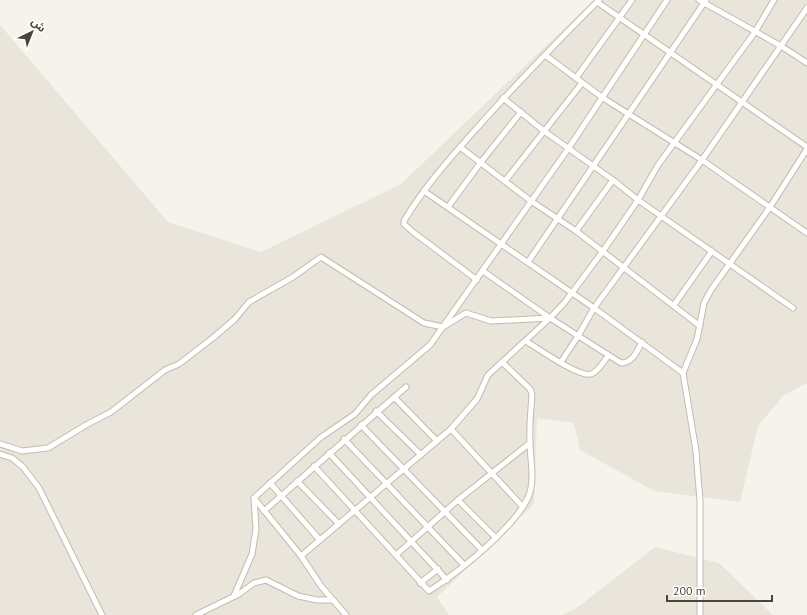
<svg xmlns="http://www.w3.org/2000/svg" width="807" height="615" viewBox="0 0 807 615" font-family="'PT Sans','Noto Sans Arabic',sans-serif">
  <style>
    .residential { fill: #eae5da }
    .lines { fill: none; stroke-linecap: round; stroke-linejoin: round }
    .minor-casing { stroke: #c2bbae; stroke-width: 7 }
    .minor { stroke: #fff; stroke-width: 5 }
  </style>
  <rect width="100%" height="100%" fill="#f6f3ec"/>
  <!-- residential -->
  <g class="residential">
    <path d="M594,0H807V383L784,395L758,426L740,502L654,491L580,450L574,423L537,418L534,504L437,597L449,615H0V25L168,222L261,252L401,184Z"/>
    <path d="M655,547L719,563L773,615H562L578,607Z"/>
  </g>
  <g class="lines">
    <defs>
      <g id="minor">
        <path d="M699,0L781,46L807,63"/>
        <path d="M597,2L807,147"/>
        <path d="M545,55L603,98L702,160L807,233"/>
        <path d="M576,78L632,0"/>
        <path d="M503,98L544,131L613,180L638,200L793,308"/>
        <path d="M460,147L531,201L576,231L700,326"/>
        <path d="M505,181L582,83"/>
        <path d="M424,191L594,308L683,373"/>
        <path d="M448,207L481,162L521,112"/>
        <path d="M576,231L613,180"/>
        <path d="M528,262L706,0"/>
        <path d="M483,271L550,318L621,363C633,363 637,351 642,342"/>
        <path d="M477,280L413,232L404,224V221C424,187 451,157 477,128C516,84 557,42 599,0"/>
        <path d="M674,305L712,251"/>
        <path d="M526,341C537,348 580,378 591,374C598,372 604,361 608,356"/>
        <path d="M561,362L578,336L594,308L702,160L807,8"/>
        <path d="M394,397L437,441"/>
        <path d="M376,411L421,455"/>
        <path d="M361,425L482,550"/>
        <path d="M451,429L522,506"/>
        <path d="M344,439L464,565"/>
        <path d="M0,444L22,451L48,448L86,425L111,412L165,370L179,364L214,337L235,319L249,302L293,277L321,257L424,323L443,327L466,313L491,321L550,318L565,302L603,251L638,200L658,165L755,32L774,0"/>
        <path d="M329,453L447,580"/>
        <path d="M0,454L12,458L23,467L39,488L102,615"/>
        <path d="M314,466L429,591C456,574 526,520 531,488C534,473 530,458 530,443C529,426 531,410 532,394L530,389L502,362"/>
        <path d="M297,481L339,524"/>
        <path d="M270,483L319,539"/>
        <path d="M254,498L301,556"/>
        <path d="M458,500L496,538"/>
        <path d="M264,511L406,387"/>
        <path d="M396,555L458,500L530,443"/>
        <path d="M420,583L438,569"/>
        <path d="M234,596L252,554L256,529L254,498L320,438L355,414L371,395L430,345L568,149L667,0"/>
        <path d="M196,615L239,594L254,583L266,580L298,596L317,600H333"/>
        <path d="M346,615L321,586L301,556L451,429L477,399L488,375L550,318"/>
        <path d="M700,615V501L696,451L683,373L697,339L704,303L711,290L770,207L807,149"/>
      </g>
    </defs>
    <!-- minor casing -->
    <use href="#minor" class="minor-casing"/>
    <!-- minor -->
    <use href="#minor" class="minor"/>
  </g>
  <!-- north arrow -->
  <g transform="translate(32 32) rotate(43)" stroke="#ffffff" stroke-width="3" paint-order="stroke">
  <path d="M0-3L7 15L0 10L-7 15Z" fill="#4b4439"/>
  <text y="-6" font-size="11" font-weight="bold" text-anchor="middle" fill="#4b4439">ش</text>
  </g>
  <!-- scale -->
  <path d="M667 595v6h105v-6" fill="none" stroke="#4b4439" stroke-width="2"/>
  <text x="673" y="595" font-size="12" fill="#4b4439" stroke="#ffffff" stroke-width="3" paint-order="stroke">200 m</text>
</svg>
